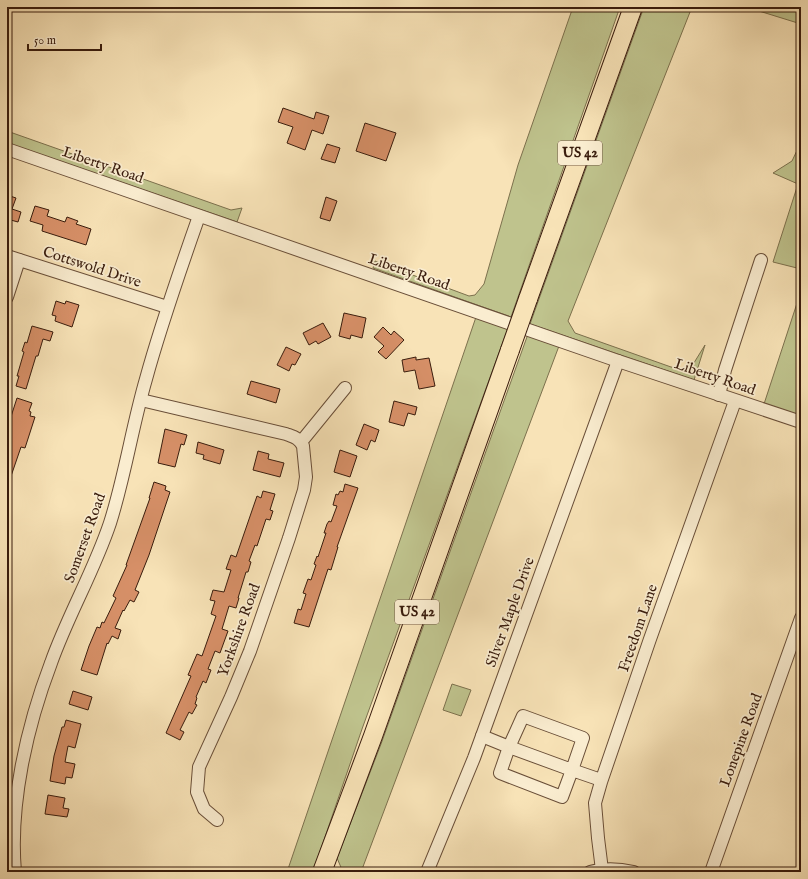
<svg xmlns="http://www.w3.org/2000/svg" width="808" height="879" viewBox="0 0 808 879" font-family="'IM FELL English',serif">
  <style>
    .green { fill: #bfc38d; stroke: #7c704d }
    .building { fill: #d79068; stroke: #391c0d }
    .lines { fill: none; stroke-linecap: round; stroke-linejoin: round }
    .minor-casing { stroke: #694e38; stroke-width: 14 }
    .highway-casing { stroke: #391c0d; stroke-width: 20 }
    .minor { stroke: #faedd0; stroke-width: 12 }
    .highway { stroke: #f8e3b7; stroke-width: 18 }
    .highway-bridge-casing { stroke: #391c0d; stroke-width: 20; stroke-linecap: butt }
    .highway-bridge { stroke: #f8e3b7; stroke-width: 18 }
    .labels { text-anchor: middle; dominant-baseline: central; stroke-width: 3.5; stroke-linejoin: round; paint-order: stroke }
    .shield { fill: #faedd0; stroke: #735b48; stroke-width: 1 }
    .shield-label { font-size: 14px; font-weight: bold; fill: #391c0d }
    .street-label { font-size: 15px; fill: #391c0d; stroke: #faedd0 }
  </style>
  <rect width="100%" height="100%" fill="#f8e3b7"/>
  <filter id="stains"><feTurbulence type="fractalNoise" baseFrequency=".005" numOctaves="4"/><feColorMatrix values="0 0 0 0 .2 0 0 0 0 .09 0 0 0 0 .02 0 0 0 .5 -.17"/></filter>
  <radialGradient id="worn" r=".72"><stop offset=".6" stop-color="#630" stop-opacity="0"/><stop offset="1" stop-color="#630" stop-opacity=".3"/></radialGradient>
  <!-- green -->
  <g class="green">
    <path d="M573,7H620L511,317L373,268L375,261L469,296L475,295L484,284L518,165Z"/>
    <path d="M644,7H692L568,321L575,333L671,367L682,369L692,366L705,345L694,380L530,324Z"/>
    <path d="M746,7H784L801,13V24Z"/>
    <path d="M7,131L231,210L242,208L237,222L7,143Z"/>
    <path d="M801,142V269L773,262L798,184L773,173L792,161Z"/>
    <path d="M801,291V416L764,404Z"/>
    <path d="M476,317L508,328L362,729L313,872H287Z"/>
    <path d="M528,334L559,346L361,872H343L337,858L381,744Z"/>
    <path d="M452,684L471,690L461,716L443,710Z"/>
  </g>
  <!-- building -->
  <g class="building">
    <path d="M283,108L314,119L316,112L329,116L323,134L312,130L305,150L287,143L293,127L278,122Z"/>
    <path d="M365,123L396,133L386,161L356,151Z"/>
    <path d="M327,144L340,148L335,163L321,159Z"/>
    <path d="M7,195L16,198L12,209L21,212L18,222L7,219Z"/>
    <path d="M326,197L337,201L330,221L320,218Z"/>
    <path d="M35,206L49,210L47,216L65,222L67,217L78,221L76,224L91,229L86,245L42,231L43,225L30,221Z"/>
    <path d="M56,301L65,304L66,301L79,305L72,327L55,321L56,316L52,315Z"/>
    <path d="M344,313L366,318L362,338L351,335L350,339L339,336Z"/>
    <path d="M323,323L331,337L318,344L316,341L309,345L303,333Z"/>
    <path d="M32,326L53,332L50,341L43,339L38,356H36L26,389L16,386L19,376H17L24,352L22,351L25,342L27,343Z"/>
    <path d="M383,327L391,335L394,331L404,340L386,359L378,352L384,346L374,337Z"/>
    <path d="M286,347L301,354L295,365L292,364L289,371L277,365Z"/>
    <path d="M416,357V360L429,358L435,386L419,389L415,370L404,372L402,360Z"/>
    <path d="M251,381L280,389L276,403L247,394Z"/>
    <path d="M17,398L32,403L29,411L31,412L30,416L35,417L25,448L21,447L9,482H7V429Z"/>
    <path d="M394,401L417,407L415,415L408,413L404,426L389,422Z"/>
    <path d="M364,424L379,430L375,442L371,440L367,450L356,445Z"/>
    <path d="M165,429L187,435L184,445L181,444L175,467L158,463Z"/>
    <path d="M198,442L224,450L220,464L203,459L204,455L196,453Z"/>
    <path d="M340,450L357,456L350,477L334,472Z"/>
    <path d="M258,451L269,454L268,459L284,463L280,477L253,470Z"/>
    <path d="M154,482L166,486L165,490L170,492L149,555L135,590L139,592L134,602L130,600L124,611L123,610L115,628L121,630L118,639L112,636L108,644L107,643L97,675L81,670L89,646L97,627L100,628L102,622L104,623L116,598L113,596L127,565H126L150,498H149Z"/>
    <path d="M345,484L358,488L337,547H338L331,570L328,569L309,627L294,623L298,609L301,610L306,594L303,593L308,579L311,580L316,565L314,564L317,556L318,557L326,533H324L327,524L329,521L331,522L337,506L333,505L336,494L338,495L340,491L343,492Z"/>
    <path d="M263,491L275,494L270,510L273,511L270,520L266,519L257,546L255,545L249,561L251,562L248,572H246L238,598H239L236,608L229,606L222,629L228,631L220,653L215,651L208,669L211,670L206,683L203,681L196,697L197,698L195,704L197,705L192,714L189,712L180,730L184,732L180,740L166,733L191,676L188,675L197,654L202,656L216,616L211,614L215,601L210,600L213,590L224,592L231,570L226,569L231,555L236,557L257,496L261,498Z"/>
    <path d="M73,691L92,697L88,710L69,704Z"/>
    <path d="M66,720L81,724L75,748L68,746L65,762L75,764L72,778L66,777L65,784L50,781L54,756L62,727H64Z"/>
    <path d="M48,795L65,798L63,808L69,809L67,817L45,814Z"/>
  </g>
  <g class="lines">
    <defs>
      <g id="minor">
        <path d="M7,149L618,361L801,422"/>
        <path d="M7,256L167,307"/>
        <path d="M7,297L19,260"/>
        <path d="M719,395L725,370L761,260"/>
        <path d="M141,400L286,434C294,437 299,438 303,446L306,477L304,490L289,538L250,651L231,697L199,767L197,792L204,809L217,820"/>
        <path d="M301,442L345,388"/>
        <path d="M482,736L509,747L572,770L583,738L523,716L509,747L500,773L562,797L572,770L601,780"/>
        <path d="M602,870L598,838L595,803L601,782L650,639L735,401"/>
        <path d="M15,872C9,804 27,726 51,663C68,615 94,571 110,523C125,476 132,427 146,379C161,324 180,270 199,216"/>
        <path d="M427,872L474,758L618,361"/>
        <path d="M590,872C604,868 620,869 634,872"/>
        <path d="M711,872L801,618"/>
      </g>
      <g id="highway">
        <path d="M528,299L633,7"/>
        <path d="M322,872L373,736L510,350"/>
      </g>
    </defs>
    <!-- minor casing -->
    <use href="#minor" class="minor-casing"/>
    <!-- highway casing -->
    <use href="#highway" class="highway-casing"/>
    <!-- minor -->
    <use href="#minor" class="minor"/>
    <!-- highway -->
    <use href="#highway" class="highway"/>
    <defs>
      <path id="highway-bridge" d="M510,350L528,299"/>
    </defs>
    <!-- highway-bridge casing -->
    <use href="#highway-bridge" class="highway-bridge-casing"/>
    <!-- highway-bridge -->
    <use href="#highway-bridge" class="highway-bridge"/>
  </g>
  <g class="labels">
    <!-- shield labels -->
    <g class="shield">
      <rect x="558" y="141" width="44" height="24" rx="3"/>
      <rect x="395" y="600" width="44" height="24" rx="3"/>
    </g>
    <g class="shield-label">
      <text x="580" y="153">US 42</text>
      <text x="417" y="612">US 42</text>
    </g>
    <!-- street labels -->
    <g class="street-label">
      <text transform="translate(103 165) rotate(19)">Liberty Road</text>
      <text transform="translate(92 267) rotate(18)">Cottswold Drive</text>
      <text transform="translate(409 272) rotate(19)">Liberty Road</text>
      <text transform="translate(715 377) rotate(19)">Liberty Road</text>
      <text transform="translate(85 538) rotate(-70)">Somerset Road</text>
      <text transform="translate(510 612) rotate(-70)">Silver Maple Drive</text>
      <text transform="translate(638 628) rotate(-71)">Freedom Lane</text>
      <text transform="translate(239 630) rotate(-70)">Yorkshire Road</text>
      <text transform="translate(741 740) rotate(-70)">Lonepine Road</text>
    </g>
  </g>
  <!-- margin -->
  <rect width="808" height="879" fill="none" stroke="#f8e3b7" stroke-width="24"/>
  <rect x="8" y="8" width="792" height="863" fill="none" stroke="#391c0d" stroke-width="2"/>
  <rect x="12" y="12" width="784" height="855" fill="none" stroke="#391c0d"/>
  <!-- scale -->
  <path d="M28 44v6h73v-6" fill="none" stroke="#391c0d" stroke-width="2"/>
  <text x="34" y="44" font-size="12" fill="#391c0d" stroke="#faedd0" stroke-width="3" paint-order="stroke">50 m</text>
  <rect width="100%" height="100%" filter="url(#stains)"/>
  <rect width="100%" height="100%" fill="url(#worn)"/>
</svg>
